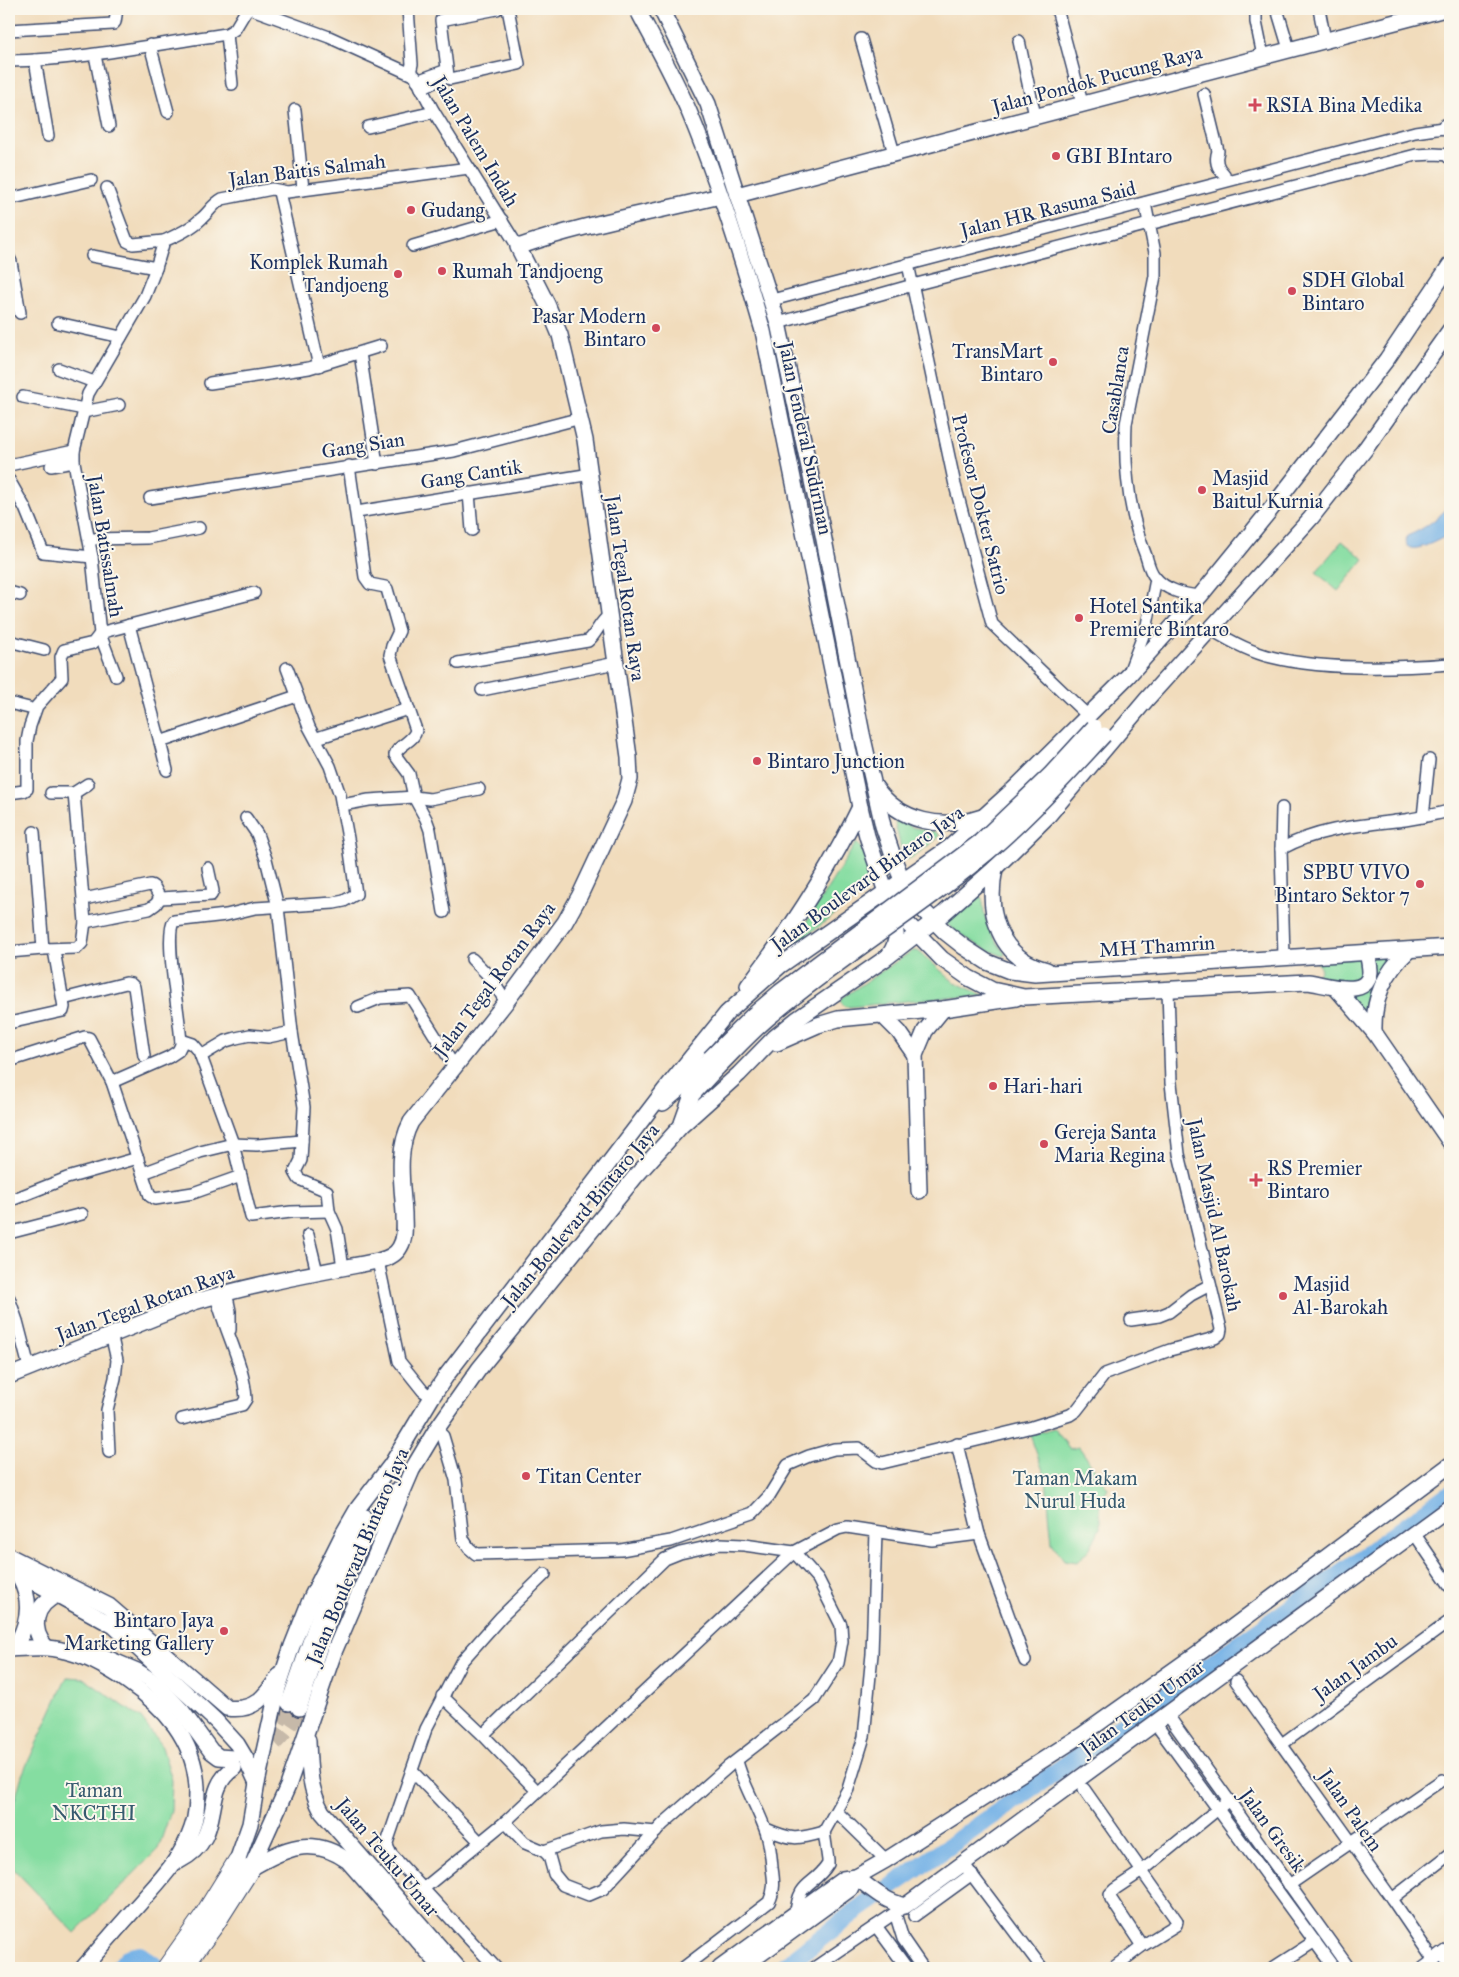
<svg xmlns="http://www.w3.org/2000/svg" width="1459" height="1977" viewBox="0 0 1459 1977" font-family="'IM FELL Great Primer',serif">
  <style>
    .green { fill: #85dda1; stroke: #508680 }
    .water { fill: #73b1e6; stroke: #4770a2 }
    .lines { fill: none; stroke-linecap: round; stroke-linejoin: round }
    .river { stroke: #73b1e6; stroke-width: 18 }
    .major-tunnel { stroke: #c6b9a9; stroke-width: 15; stroke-dasharray: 15 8; stroke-linecap: butt }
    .minor-casing { stroke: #3b496c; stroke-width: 14 }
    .major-casing { stroke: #3b496c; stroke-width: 18 }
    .highway-casing { stroke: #3b496c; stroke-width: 20 }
    .minor { stroke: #fff; stroke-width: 11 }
    .major { stroke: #fff; stroke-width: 15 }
    .highway { stroke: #fff; stroke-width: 18 }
    .major-bridge-casing { stroke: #3b496c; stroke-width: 18; stroke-linecap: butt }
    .major-bridge { stroke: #fff; stroke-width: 15 }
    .poi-dot { fill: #d1495b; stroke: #fbf7ec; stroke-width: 2 }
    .labels { text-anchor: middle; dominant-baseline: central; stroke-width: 4; stroke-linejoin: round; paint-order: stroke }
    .street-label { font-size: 20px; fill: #1b2f5e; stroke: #fbf7ec }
    .poi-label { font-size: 20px; fill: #1b2f5e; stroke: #fbf7ec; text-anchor: start }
    .park-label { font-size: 20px; fill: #365a6f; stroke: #fbf7ec }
  </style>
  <rect width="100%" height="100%" fill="#fbf7ec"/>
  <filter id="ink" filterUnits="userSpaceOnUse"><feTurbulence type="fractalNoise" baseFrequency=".02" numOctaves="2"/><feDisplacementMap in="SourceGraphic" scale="10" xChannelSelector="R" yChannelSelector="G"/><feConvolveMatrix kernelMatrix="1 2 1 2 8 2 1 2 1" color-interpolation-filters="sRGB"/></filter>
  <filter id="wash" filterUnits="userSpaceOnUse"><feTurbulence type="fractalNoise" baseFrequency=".0096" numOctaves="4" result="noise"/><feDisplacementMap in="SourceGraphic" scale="20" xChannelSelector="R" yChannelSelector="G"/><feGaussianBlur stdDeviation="1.12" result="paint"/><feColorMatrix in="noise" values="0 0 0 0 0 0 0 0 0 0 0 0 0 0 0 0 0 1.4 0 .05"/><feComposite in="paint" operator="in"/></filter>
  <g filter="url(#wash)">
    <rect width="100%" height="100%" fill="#f1dcbc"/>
    <!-- green -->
    <g class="green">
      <path d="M1342,541L1364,559L1338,591L1316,572Z"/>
      <path d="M898,820L904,821L911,827L936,832L939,835L938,838L910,859H907L903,856L895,824Z"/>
      <path d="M856,843C864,847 875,877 873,886L798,942L795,940Z"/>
      <path d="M978,897H981C984,902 983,907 984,913C989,929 994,940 1005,953L1004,956C982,949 963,937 945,923Z"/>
      <path d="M912,951H918L954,982L985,996L926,999L850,1007L844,1006L841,1002L842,998Z"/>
      <path d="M1395,953C1375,975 1369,984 1364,1014L1316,977L1321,970L1316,959Z"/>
      <path d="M1054,1428L1070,1449L1079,1447L1108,1488L1100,1502V1528L1090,1548L1077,1562L1064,1560L1052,1543L1046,1479L1030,1435Z"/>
      <path d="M67,1677L83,1678L141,1718L162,1747L172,1780L171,1811L158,1849L75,1933L9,1864V1821L22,1775Z"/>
    </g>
    <!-- water -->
    <path class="water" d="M1450,506V534C1442,538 1400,563 1407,536C1425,529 1436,519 1450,506Z"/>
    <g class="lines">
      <!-- river -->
      <g class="river">
        <path d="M119,1968L127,1958L140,1955L158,1968"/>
        <path d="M782,1968L852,1914L1356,1562L1450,1493"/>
      </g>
    </g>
  </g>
  <g filter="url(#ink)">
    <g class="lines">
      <!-- major-tunnel -->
      <g class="major-tunnel">
        <path d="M264,1739L278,1724L289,1703"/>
        <path d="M257,1757C276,1745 291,1729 299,1708"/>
      </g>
      <defs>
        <g id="minor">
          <path d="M252,9L329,37L415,76L434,112L518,247"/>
          <path d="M408,9L412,64L410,73"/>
          <path d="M1057,9L1082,103"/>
          <path d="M1256,9V22L1263,56"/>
          <path d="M1277,9L1289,49"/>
          <path d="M1319,9L1325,40"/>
          <path d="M9,30L113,24L115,22L117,9"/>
          <path d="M227,34L232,84"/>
          <path d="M861,39L894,153"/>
          <path d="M1019,41L1035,116"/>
          <path d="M150,45L168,112"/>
          <path d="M95,55L109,126"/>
          <path d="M35,60L48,136"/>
          <path d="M9,61C82,60 154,44 227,34L235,29L247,9"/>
          <path d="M448,76L441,20L497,9"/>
          <path d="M417,81L447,70"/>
          <path d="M421,88L448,76L450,79L519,64L508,9"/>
          <path d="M1204,94L1218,151C1215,160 1217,168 1224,174"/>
          <path d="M295,110L303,189"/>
          <path d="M368,127L434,112"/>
          <path d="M107,188L127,241L133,244L164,241"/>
          <path d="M279,192L319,366"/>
          <path d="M9,199L91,180"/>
          <path d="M1145,203L1155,253V276L1126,424C1124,469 1129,514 1146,556C1148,563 1150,572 1155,577C1165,590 1185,595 1200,596"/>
          <path d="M413,246L502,220"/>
          <path d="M92,256L156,268"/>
          <path d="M9,258L11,262L20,313"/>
          <path d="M908,264L955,485L992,624L1087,715"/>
          <path d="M772,300L1415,132L1450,127"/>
          <path d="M58,323L121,337"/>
          <path d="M778,323L913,285L1416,155L1434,154L1450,155"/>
          <path d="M360,353L377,464"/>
          <path d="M59,369L94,382"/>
          <path d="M210,383L309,368L381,346"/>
          <path d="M23,397L84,409"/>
          <path d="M83,412L119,405"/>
          <path d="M9,465L74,451"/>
          <path d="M51,466L74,462"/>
          <path d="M349,466L365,577L370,584L385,587L387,589L399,631L392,646L390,655L416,730C414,742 398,744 395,755L409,774L414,797L426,819L430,830L444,912"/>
          <path d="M9,480L25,508L43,552L92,557"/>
          <path d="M469,493L472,530"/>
          <path d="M150,498L454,451L581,418"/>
          <path d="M357,512L591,474"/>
          <path d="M90,539L148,538L199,528"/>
          <path d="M9,592L20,595"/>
          <path d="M129,625L160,742L297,696"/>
          <path d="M1212,630C1230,641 1250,652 1271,657C1322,670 1397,668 1450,664"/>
          <path d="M9,641L44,650"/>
          <path d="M458,663L588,641C597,634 599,622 609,616"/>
          <path d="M1130,670L1147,625L1156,579"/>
          <path d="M116,676L100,634L92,557L74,462V451L88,394L145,296L156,268L164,241C177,235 191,229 202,218C209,212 213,204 222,199L272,189L287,192L469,168"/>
          <path d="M482,690L616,663"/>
          <path d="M9,703L29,708"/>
          <path d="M317,738L408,709"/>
          <path d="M160,742L167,770"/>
          <path d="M9,793L24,791L27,789V741L30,726L37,706L62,678L61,657L64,650L93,643L100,634L107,631L254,593"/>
          <path d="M51,793H74L88,784"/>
          <path d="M342,805L369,800L414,797L430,799L479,789"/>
          <path d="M1423,817L1429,760"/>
          <path d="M246,818L257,834L266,859L278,907L292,1032L304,1107L301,1160L295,1172L299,1179L327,1191L329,1211L337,1229L343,1267"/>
          <path d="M34,832L43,949"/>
          <path d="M1281,849L1282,808"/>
          <path d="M84,899L150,885C157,886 156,895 161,898L211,895L213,891L208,868"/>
          <path d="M85,922L149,909L156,904L160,898"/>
          <path d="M9,952L43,949L77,948L82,943L85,922L74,793"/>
          <path d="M1284,957L1281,849C1318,828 1363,825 1405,820C1420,818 1435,814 1450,811"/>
          <path d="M472,959L490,977L506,1002"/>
          <path d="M63,999L126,983L131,984L134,987L144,1056"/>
          <path d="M358,1007L380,998L410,996L454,1066"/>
          <path d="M9,1023L63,1011L64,1007L54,950"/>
          <path d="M181,1040L193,1044L199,1051L233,1144L251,1217L291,1212L329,1211"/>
          <path d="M201,1056L226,1041L236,1038L250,1035L268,1037L292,1032"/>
          <path d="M9,1061L85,1037L89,1038L112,1082L150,1196L155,1199L193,1193L241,1176"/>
          <path d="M112,1082L169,1057L178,1051L181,1045C181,1021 163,935 174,921L226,915L255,908L334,903L344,901L356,894L349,844L340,795L330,766L309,727L287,668"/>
          <path d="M143,1173L200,1152L233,1144L257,1145L302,1141"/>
          <path d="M9,1201L67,1178L138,1158"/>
          <path d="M9,1233L82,1214"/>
          <path d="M308,1235L317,1272"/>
          <path d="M378,1261L399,1361L423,1391L432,1397"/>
          <path d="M226,1292L230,1311V1330"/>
          <path d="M9,1298L17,1321L29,1367"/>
          <path d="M1131,1320L1159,1316L1169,1312L1191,1295L1210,1285"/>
          <path d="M182,1419L242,1405L246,1399C244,1363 224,1330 216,1295"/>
          <path d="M436,1430L443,1436L456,1480L463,1539L469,1548L476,1554L621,1550L671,1541L753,1513L769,1496L788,1465L809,1456L834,1449L859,1448L876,1461L882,1463L1032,1427L1070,1415L1076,1411L1105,1374L1170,1350L1215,1338L1220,1334L1221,1329L1179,1154L1171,1083L1168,990"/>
          <path d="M957,1444L979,1534L1025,1661"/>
          <path d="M109,1452L107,1410L115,1378L117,1360L111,1334"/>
          <path d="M1414,1533L1450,1586"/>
          <path d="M1236,1681L1392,1899L1434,1961"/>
          <path d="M442,1696L483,1735L537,1791"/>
          <path d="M1167,1714L1349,1968"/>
          <path d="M1155,1723L1334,1968"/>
          <path d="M483,1735L665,1559L680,1553L720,1544L744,1545L794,1552L818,1579L841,1625L842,1641L838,1663L814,1700L729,1766L663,1824L603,1889L589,1895L563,1885L554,1874L549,1856L544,1851L525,1843L505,1822"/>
          <path d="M1282,1744L1450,1621"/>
          <path d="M412,1771L480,1842"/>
          <path d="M1084,1789L1177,1921L1176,1925L1142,1946L1113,1968"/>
          <path d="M837,1812L886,1860"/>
          <path d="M766,1829C792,1840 796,1840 824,1832L848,1789L864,1737L872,1654L876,1532"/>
          <path d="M544,1851L601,1831L624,1829L656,1832"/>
          <path d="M963,1863L1042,1968"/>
          <path d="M1289,1885L1442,1780"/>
          <path d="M423,1889L505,1822L794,1552L838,1529L847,1527L932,1540L979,1534"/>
          <path d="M1392,1899L1450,1854"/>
          <path d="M895,1913L903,1939L923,1968"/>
          <path d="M796,1914C798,1880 814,1887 828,1864V1860L824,1832"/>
          <path d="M914,1916L972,1874"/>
          <path d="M876,1926L907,1968"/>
          <path d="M1142,1946L1111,1899L1110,1894L1115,1889L1142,1871L1224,1804"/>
          <path d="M1442,1954L1450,1966"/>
          <path d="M496,1968L391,1854L388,1848L387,1843L426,1729L461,1662L501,1617L545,1574"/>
          <path d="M683,1968L769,1902C775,1890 774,1881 772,1868C771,1855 770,1841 765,1829C757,1806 743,1785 737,1761"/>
          <path d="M814,1968L905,1906"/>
          <path d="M1273,1968L1315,1941"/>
          <path d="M1423,1968L1450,1948"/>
        </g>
        <g id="major">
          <path d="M637,9C655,43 675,78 690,114C719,184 742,258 763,331L860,807L867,836L886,892L904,920L942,959L969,978L992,990L1024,997L1308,982C1325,984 1368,1000 1370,972C1370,965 1368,958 1367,952"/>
          <path d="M661,9L708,104L778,323L818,509L862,734L883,826L895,862L902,880L920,907L945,932L964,947L987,962L1010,971L1035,974L1450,947"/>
          <path d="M1445,127L1450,125"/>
          <path d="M1450,155V156"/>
          <path d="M737,195L1445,9"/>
          <path d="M875,787C900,823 943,830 982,817"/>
          <path d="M995,868C986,912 998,958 1047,970"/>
          <path d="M886,913C899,925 899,942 889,955"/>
          <path d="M748,986C791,929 829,871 860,807"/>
          <path d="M1336,988L1374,1032L1450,1142"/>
          <path d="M883,1016L899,1032L915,1055"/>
          <path d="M1374,1032C1373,998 1384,973 1409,950"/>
          <path d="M777,1043L818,1025L838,1019L943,1009L1016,998"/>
          <path d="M663,1103L683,1086L710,1058"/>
          <path d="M682,1123L692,1095L718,1067"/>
          <path d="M919,1191L915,1055L925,1031L943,1009"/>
          <path d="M9,1376L194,1302C254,1284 316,1273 378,1261C386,1259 396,1255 400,1247C406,1237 404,1225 404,1213C402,1183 396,1150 411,1122L506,1002L565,922L580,895L624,801L630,779L629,757L585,440L560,335L547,304L518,247C585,223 652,213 720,196"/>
          <path d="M9,1556L109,1606L227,1708C254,1712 265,1697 279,1676"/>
          <path d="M9,1568L114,1626L216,1721L237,1744L246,1759L257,1783"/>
          <path d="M46,1647C30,1629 34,1605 57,1595"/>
          <path d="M14,1648C27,1628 32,1607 23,1585C21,1580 17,1575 16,1571"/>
          <path d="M9,1649C28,1648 47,1646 65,1651C88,1656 108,1668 127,1681C165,1707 194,1739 197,1787C197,1801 197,1815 192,1828C182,1858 161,1879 140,1903C121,1924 102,1946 83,1968"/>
          <path d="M97,1654L137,1671L151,1680L164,1692L182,1711L211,1751L219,1757L233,1758"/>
          <path d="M289,1703L321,1611L363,1517"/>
          <path d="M299,1708C324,1634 347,1553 396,1491"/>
          <path d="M308,1740C309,1767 309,1788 322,1812L458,1968"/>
          <path d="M179,1861C228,1836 199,1791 234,1768"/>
          <path d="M237,1861L250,1824L257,1783L278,1688L292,1646L311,1598L343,1534L358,1508L391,1465L432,1397L446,1376L664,1091L727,1013L781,965L949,848L1014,789L1128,676L1200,596L1271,509L1387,359L1450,265"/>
          <path d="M251,1868L288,1786L334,1652L412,1470L436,1430L479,1369L635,1177L681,1126L739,1074L775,1037L796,1020L886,958L944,913L995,868L1048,816L1147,699L1311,518L1366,448L1450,330"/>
          <path d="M251,1868C285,1848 312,1835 348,1861L442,1968"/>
          <path d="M856,1877C871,1889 886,1902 905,1906L1450,1507"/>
          <path d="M720,1968L843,1879L856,1877L886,1860L1082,1735L1202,1650L1450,1465"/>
          <path d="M741,1968L850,1889L856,1877"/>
        </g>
        <g id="highway">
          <path d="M166,1968L203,1916L237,1861"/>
          <path d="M183,1968L214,1926L251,1868"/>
        </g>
      </defs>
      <!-- minor casing -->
      <use href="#minor" class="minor-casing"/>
      <!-- major casing -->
      <use href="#major" class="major-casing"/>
      <!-- highway casing -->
      <use href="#highway" class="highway-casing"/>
      <!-- minor -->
      <use href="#minor" class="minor"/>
      <!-- major -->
      <use href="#major" class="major"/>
      <!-- highway -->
      <use href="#highway" class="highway"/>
      <defs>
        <g id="major-bridge">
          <path d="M710,1058L752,1016L780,992L980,842L1050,775L1094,727"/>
          <path d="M718,1067C736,1049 753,1030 773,1014C838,959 911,915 977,861C1023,824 1063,779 1104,735"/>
        </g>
      </defs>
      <!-- major-bridge casing -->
      <use href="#major-bridge" class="major-bridge-casing"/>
      <!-- major-bridge -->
      <use href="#major-bridge" class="major-bridge"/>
    </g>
  </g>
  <!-- markers -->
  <g class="poi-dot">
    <path d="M1252.5 97.5h5v5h5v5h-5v5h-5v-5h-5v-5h5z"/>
    <circle cx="1056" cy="156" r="5"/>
    <circle cx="411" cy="210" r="5"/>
    <circle cx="442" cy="271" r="5"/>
    <circle cx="398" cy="274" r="5"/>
    <circle cx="1292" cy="291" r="5"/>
    <circle cx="656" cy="328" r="5"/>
    <circle cx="1053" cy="362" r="5"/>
    <circle cx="1202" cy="490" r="5"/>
    <circle cx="1079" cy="618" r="5"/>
    <circle cx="757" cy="761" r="5"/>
    <circle cx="1420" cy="884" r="5"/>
    <circle cx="993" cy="1086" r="5"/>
    <circle cx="1044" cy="1144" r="5"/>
    <path d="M1253.5 1172.5h5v5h5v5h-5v5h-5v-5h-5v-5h5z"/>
    <circle cx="1283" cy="1296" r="5"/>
    <circle cx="526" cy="1476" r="5"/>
    <circle cx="224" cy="1631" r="5"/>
  </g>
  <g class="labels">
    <!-- street labels -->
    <g class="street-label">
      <text transform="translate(1097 79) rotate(-15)">Jalan Pondok Pucung Raya</text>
      <text transform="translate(476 141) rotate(59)">Jalan Palem Indah</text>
      <text transform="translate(307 170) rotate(-7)">Jalan Baitis Salmah</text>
      <text transform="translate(1048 209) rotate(-14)">Jalan HR Rasuna Said</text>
      <text transform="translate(1115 390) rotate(-81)">Casablanca</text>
      <text transform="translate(806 438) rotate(78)">Jalan Jenderal Sudirman</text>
      <text transform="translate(363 445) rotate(-9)">Gang Sian</text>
      <text transform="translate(471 474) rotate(-9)">Gang Cantik</text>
      <text transform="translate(981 504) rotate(76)">Profesor Dokter Satrio</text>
      <text transform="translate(106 546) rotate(81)">Jalan Batissalmah</text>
      <text transform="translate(626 588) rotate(82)">Jalan Tegal Rotan Raya</text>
      <text transform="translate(867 878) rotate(-36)">Jalan Boulevard Bintaro Jaya</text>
      <text transform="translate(1157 946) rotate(-4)">MH Thamrin</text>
      <text transform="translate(494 979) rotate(-53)">Jalan Tegal Rotan Raya</text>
      <text transform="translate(580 1215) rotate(-50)">Jalan Boulevard Bintaro Jaya</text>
      <text transform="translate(1215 1215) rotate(78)">Jalan Masjid Al Barokah</text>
      <text transform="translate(145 1303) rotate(-20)">Jalan Tegal Rotan Raya</text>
      <text transform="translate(357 1556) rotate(-67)">Jalan Boulevard Bintaro Jaya</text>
      <text transform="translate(1355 1667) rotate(-36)">Jalan Jambu</text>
      <text transform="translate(1142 1707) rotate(-36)">Jalan Teuku Umar</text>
      <text transform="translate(1351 1810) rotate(55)">Jalan Palem</text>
      <text transform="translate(1273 1830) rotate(54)">Jalan Gresik</text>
      <text transform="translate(388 1857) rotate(50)">Jalan Teuku Umar</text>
    </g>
    <!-- poi labels -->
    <g class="poi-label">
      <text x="1266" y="105">RSIA Bina Medika</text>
      <text x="1066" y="156">GBI BIntaro</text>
      <text x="421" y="210">Gudang</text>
      <text x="388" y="262" text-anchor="end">Komplek Rumah<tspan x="388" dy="23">Tandjoeng</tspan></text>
      <text x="452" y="271">Rumah Tandjoeng</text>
      <text x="1302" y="280">SDH Global<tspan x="1302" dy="23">Bintaro</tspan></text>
      <text x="646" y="316" text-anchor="end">Pasar Modern<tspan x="646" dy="23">Bintaro</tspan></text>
      <text x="1043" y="351" text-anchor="end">TransMart<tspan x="1043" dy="23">Bintaro</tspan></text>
      <text x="1212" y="478">Masjid<tspan x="1212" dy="23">Baitul Kurnia</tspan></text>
      <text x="1089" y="606">Hotel Santika<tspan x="1089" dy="23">Premiere Bintaro</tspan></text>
      <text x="767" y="761">Bintaro Junction</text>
      <text x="1410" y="872" text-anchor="end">SPBU VIVO<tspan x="1410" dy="23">Bintaro Sektor 7</tspan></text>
      <text x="1003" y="1086">Hari-hari</text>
      <text x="1054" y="1132">Gereja Santa<tspan x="1054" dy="23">Maria Regina</tspan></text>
      <text x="1267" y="1168">RS Premier<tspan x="1267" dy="23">Bintaro</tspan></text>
      <text x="1293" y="1284">Masjid<tspan x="1293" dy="23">Al-Barokah</tspan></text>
      <text x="536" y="1476">Titan Center</text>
      <text x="214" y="1620" text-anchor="end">Bintaro Jaya<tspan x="214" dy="23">Marketing Gallery</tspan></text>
    </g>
    <!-- park labels -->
    <g class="park-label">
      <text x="1075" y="1478">Taman Makam<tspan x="1075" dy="23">Nurul Huda</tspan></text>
      <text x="94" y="1790">Taman<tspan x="94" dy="23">NKCTHI</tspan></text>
    </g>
  </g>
  <!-- margin -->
  <rect width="1459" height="1977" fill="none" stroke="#fbf7ec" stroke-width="30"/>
</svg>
